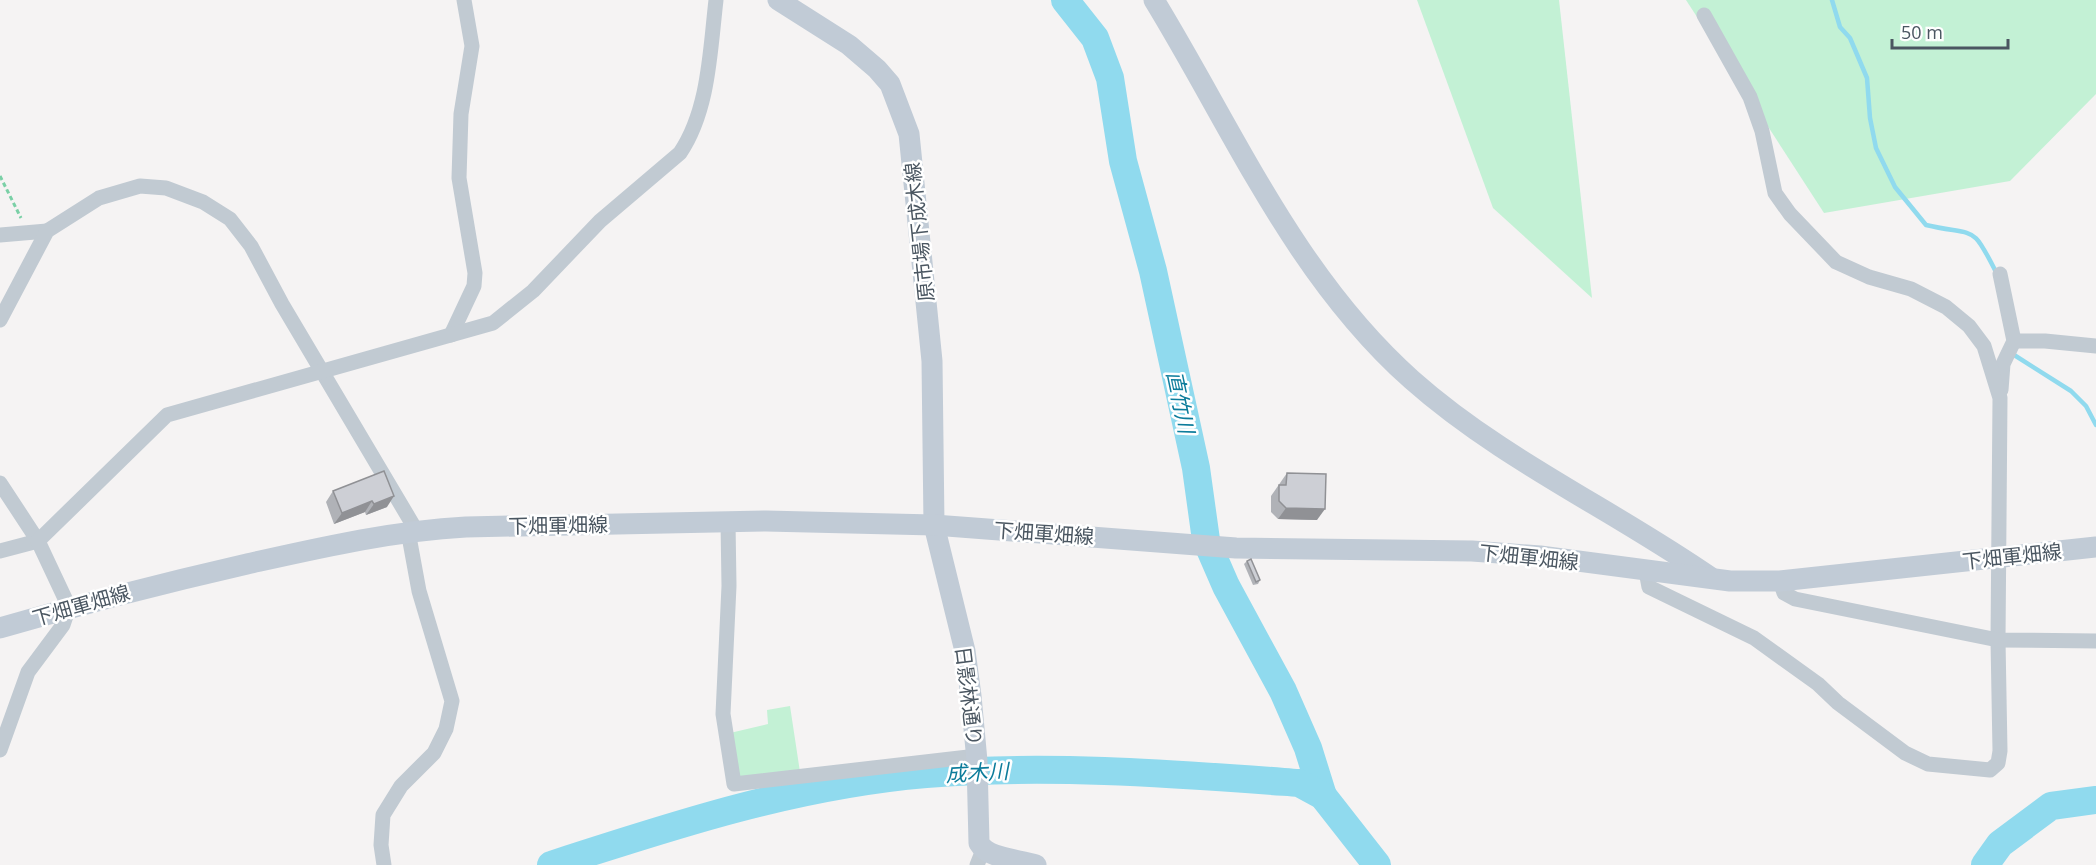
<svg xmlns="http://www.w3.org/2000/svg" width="2096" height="865" viewBox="0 0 2096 865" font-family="'Open Sans','Noto Sans JP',sans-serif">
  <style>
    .green { fill: #c3f1d5 }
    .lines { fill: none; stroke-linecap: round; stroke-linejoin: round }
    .stream { stroke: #90daee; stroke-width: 4.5 }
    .river { stroke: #90daee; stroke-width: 28 }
    .path { stroke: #7ad0a6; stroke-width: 3; stroke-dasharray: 4.5 3; stroke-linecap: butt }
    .street { stroke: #c1cad2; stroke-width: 15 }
    .secondary { stroke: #c1cbd6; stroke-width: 21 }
    .wall { fill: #b0b2b7 }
    .shaded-wall { fill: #909195 }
    .building { fill: #cdcfd5; stroke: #909195; stroke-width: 1.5 }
    .labels { text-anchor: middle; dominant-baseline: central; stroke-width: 5; stroke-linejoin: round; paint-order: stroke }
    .street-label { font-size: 20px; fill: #4a5661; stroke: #fff }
    .water-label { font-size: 21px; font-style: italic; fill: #0c7c9b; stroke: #fff }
  </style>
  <rect width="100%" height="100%" fill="#f5f3f3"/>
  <!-- green -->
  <g class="green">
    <path d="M1417,0H1559L1592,298L1493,208Z"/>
    <path d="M1686,0H2096V94L2010,181L1824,213Z"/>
    <path d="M790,706L800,772L739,779L730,733L768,724L767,710Z"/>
  </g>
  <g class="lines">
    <!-- stream -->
    <g class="stream">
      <path d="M1832,0L1840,27L1850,38L1867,78L1870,118L1876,148L1895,187L1926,225C1977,237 1971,222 1997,274"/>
      <path d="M2011,353L2071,391L2086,406L2096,425"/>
    </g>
    <!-- river -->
    <g class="river">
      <path d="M1065,0L1095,38L1110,78L1123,161L1153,271L1196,468L1206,540L1226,586L1283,691L1308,748L1323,796"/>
      <path d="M551,865C674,825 796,785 926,774C1049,764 1175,774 1299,783L1323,796L1377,865"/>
      <path d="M1985,865L2000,844L2051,806L2096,800"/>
    </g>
    <!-- path -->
    <path class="path" d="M0,176L21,218"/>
    <!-- street -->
    <g class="street">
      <path d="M0,235L47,231"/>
      <path d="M2000,274L2014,341L2003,364L2001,390"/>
      <path d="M0,320L47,231L99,198L140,186L166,188L203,202L230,219L251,246L282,304L416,530"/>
      <path d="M451,335L474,286L475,273L459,178L461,114L472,46L464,0"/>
      <path d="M2014,341H2045L2096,346"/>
      <path d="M0,483L38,541L0,551"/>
      <path d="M728,522L729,586L723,714L734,784L977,756"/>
      <path d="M1646,571L1649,587L1754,638L1818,684L1838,703L1905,753L1928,764L1990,770L1998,763L2000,751L1998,640L2000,398L1984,346L1969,326L1946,307L1911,289L1869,277L1836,262L1790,214L1775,193L1762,131L1750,97L1704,15"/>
      <path d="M1780,581L1784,593L1795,599L1998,640L2096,641"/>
      <path d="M0,750L28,672L63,625L69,607L38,541L167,415L493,323L533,291L600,221L680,153C709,110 710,51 716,0"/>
      <path d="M384,865L381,845L383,815L401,786L434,753L446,729L452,701L419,591L408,531"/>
      <path d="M977,865L983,850"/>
    </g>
    <!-- secondary -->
    <g class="secondary">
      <path d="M778,0L849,45L877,69L890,84L909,134L932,361L934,525L965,651L971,696L977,761L979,843C988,859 1018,859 1036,865"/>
      <path d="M1154,0C1234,131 1295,276 1412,380C1501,459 1612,509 1710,577"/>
      <path d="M0,628C82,604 164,583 247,564C319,548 392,531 466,527L766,521L934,525L1236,548L1472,551L1540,556L1730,581H1780L2096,547"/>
    </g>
  </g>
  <!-- wall -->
  <g class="wall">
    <path d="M384,471L387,507L366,515L365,512L334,524L326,502L333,491Z"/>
    <path d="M1287,473L1317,520L1278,519L1271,512V496Z"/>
    <path d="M1247,561L1260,580L1258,584L1253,585L1244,564Z"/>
  </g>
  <!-- shaded-wall -->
  <g class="shaded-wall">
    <path d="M394,496L387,507L366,515L374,504Z"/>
    <path d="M372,501L365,512L334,524L342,513Z"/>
    <path d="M1286,508L1325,509L1317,520L1278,519Z"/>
  </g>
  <!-- building -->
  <g class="building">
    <path d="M384,471L394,496L374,504L372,501L342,513L333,491Z"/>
    <path d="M1287,473L1326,474L1325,509L1286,508L1279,501V485H1286Z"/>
    <path d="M1251,559L1260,580L1256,582L1247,561Z"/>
  </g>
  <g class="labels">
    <!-- street labels -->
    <g class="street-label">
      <text transform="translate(919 232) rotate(-96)">原市場下成木線</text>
      <text transform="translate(558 525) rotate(-1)">下畑軍畑線</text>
      <text transform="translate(1044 533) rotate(4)">下畑軍畑線</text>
      <text transform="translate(2012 556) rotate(-6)">下畑軍畑線</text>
      <text transform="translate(1529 557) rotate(6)">下畑軍畑線</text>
      <text transform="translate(81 605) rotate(-16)">下畑軍畑線</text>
      <text transform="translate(969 696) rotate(83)">日影林通り</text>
    </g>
    <!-- water labels -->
    <g class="water-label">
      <text transform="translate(1181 402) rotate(78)">直竹川</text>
      <text transform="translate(977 772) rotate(-3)">成木川</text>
    </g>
  </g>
  <!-- scale -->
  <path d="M1892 39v9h116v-9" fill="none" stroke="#4a5661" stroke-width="3"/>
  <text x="1901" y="39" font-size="18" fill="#4a5661" stroke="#ffffff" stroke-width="4.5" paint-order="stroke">50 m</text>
</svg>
